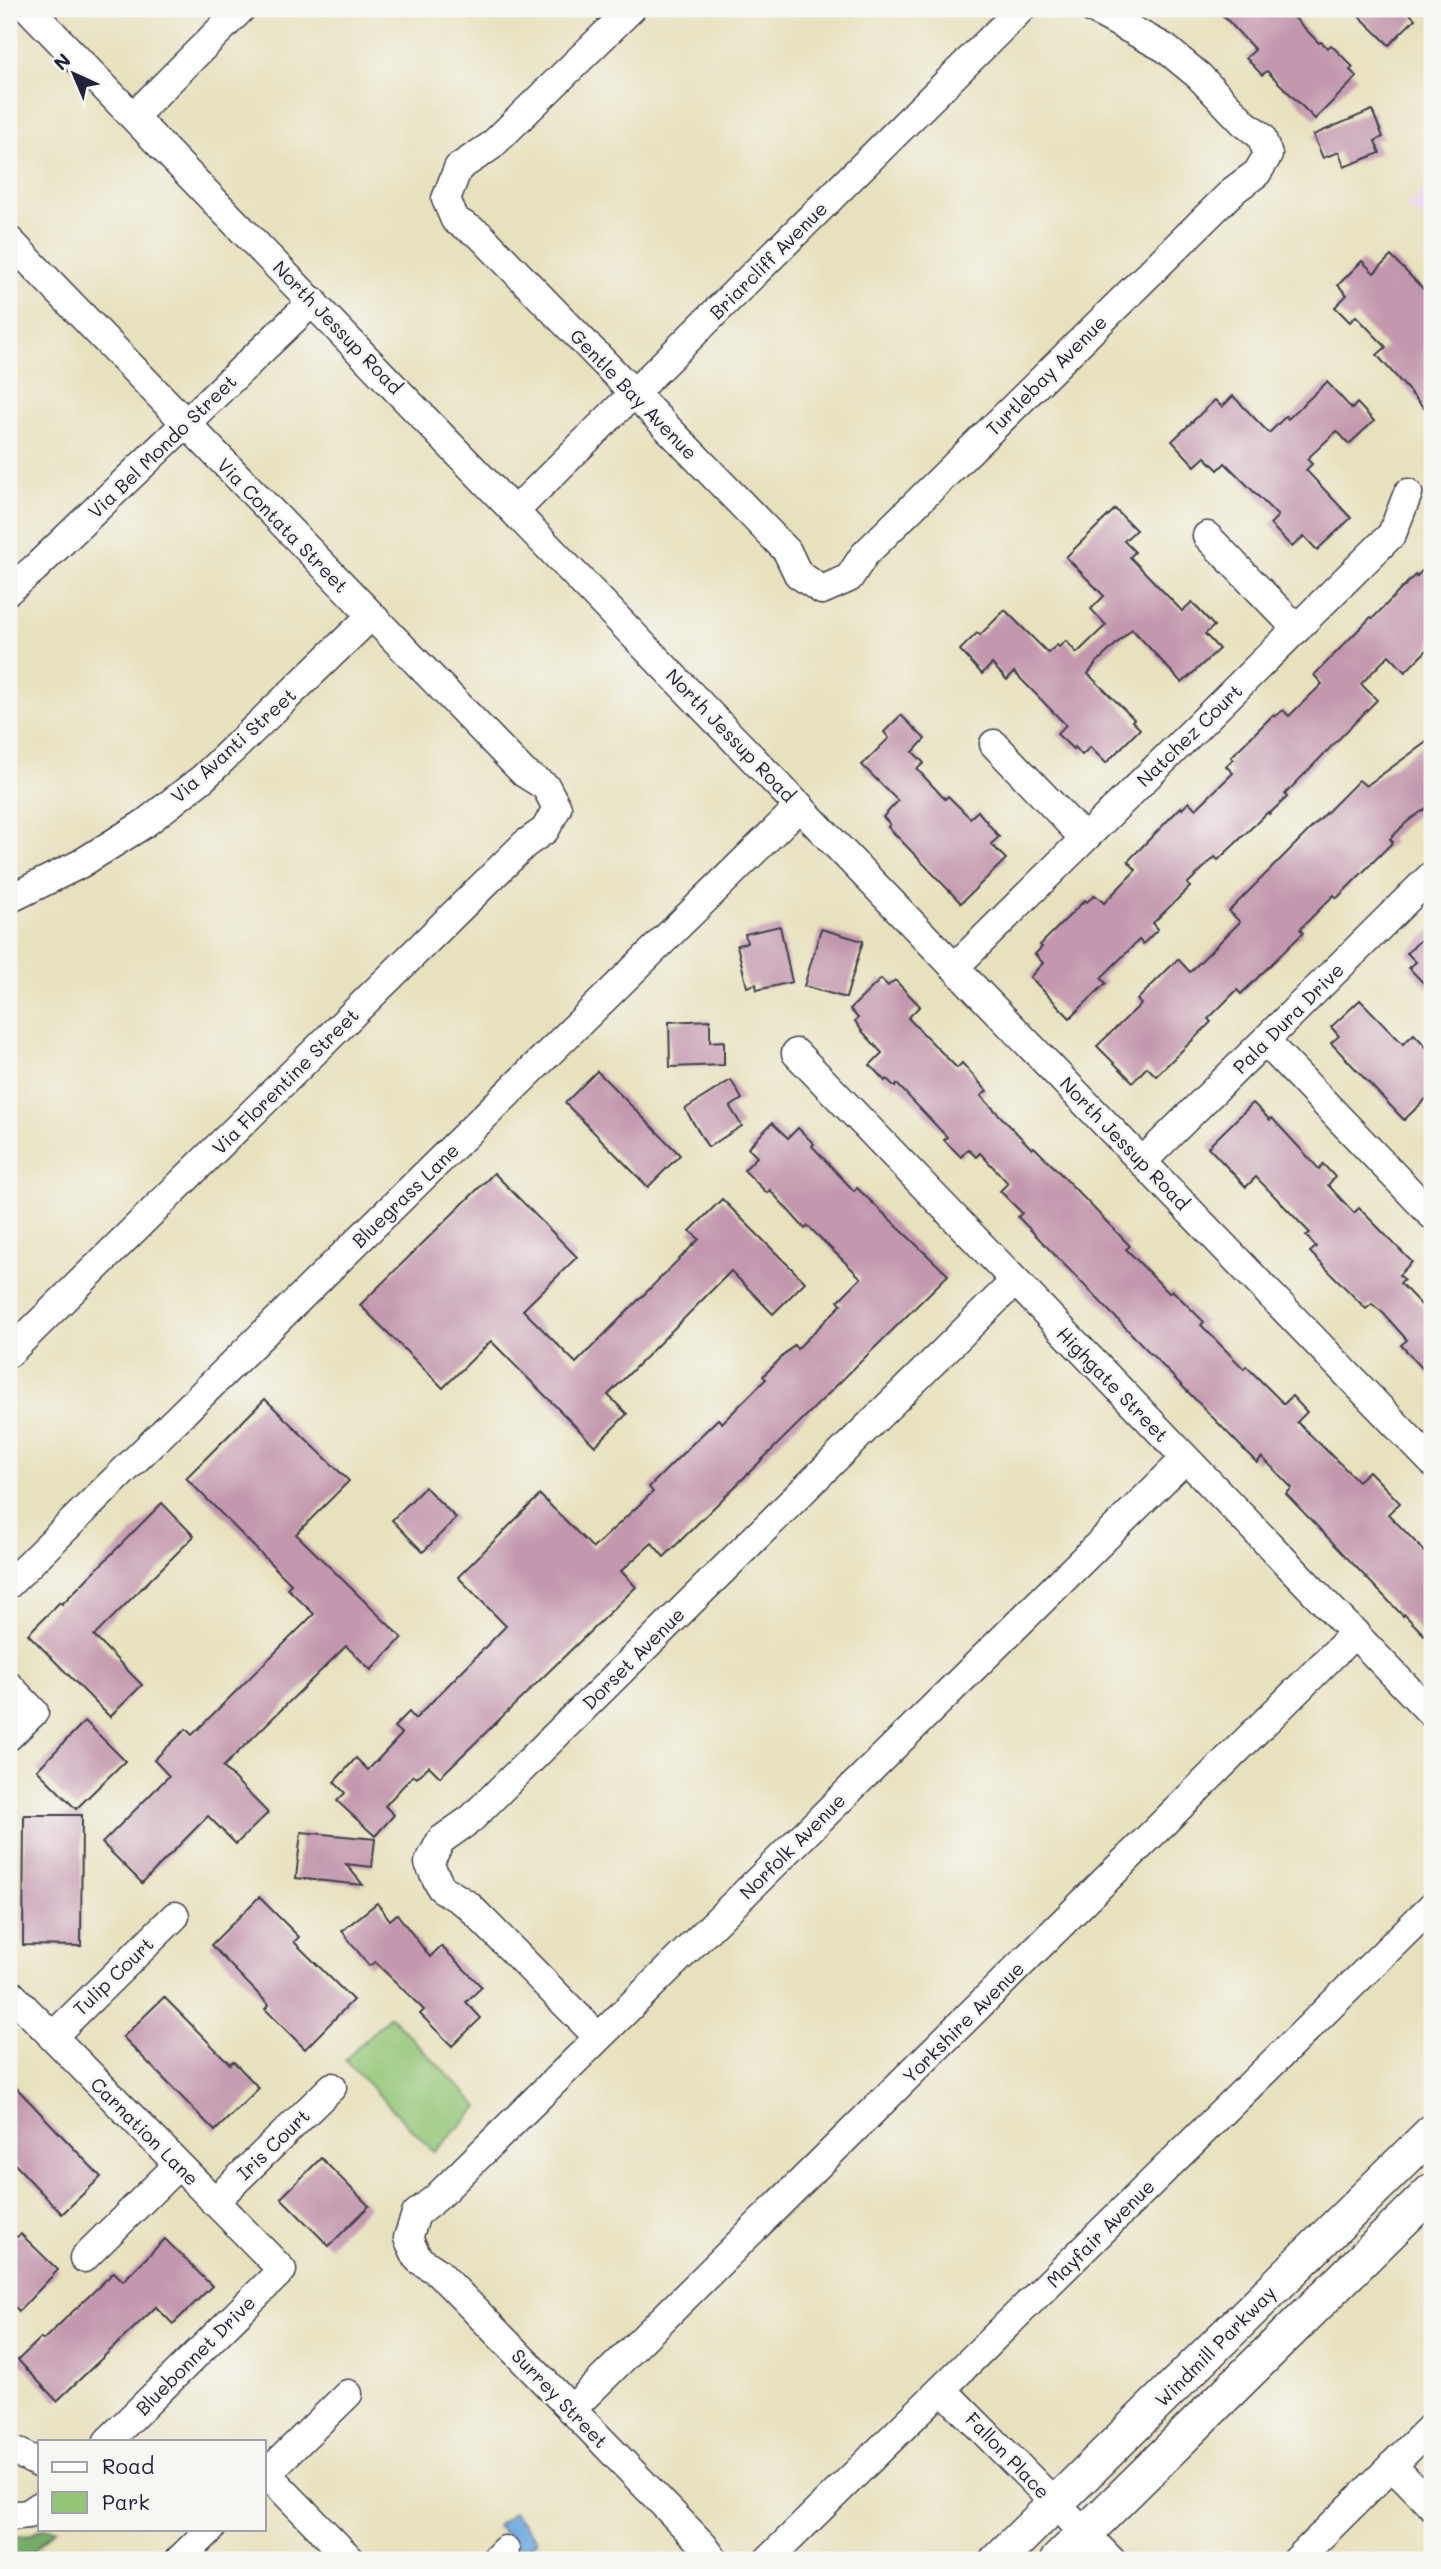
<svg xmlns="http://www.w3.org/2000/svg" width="1441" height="2569" viewBox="0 0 1441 2569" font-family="Mali,sans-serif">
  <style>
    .built { fill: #ead1ec }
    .green { fill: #93c576; stroke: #5a7458; stroke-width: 2 }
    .forest { fill: #76aa67; stroke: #4c6651; stroke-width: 2 }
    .water { fill: #69a5da; stroke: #46648a; stroke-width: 2 }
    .building { fill: #c397ad }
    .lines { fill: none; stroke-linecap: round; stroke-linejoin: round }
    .minor-casing { stroke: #403f4e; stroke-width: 31 }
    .major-casing { stroke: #403f4e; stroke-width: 38 }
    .minor { stroke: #fff; stroke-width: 28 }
    .major { stroke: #fff; stroke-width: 35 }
    .labels { text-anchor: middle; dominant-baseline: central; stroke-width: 5; stroke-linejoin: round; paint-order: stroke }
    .street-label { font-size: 19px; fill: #22223b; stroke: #f6f6f2 }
  </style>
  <rect width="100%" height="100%" fill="#f6f6f2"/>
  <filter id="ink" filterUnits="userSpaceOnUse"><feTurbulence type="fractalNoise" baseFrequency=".0143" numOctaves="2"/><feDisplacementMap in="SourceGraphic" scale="14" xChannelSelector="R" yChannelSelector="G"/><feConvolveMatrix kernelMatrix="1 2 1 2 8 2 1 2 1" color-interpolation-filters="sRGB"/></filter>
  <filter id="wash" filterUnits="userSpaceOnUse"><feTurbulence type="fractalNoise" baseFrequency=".00686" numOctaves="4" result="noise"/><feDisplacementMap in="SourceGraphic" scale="28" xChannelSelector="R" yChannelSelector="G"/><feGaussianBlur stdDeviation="1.57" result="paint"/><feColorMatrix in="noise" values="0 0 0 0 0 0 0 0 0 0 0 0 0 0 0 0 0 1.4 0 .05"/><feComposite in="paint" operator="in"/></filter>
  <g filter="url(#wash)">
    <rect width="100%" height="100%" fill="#e8e1bd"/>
    <!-- built -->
    <path class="built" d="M1432,182V211L1426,218L1405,209Z"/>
    <!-- green -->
    <path class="green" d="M390,2016L479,2107L434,2152L345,2060Z"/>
    <!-- forest -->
    <path class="forest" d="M43,2529H56L24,2560H9V2538L29,2535Z"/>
    <!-- water -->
    <path class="water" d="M513,2512L537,2540L524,2553L497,2526Z"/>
    <g id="blocks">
      <!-- building -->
      <g class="building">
        <path d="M1217,9H1286L1319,43L1321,42L1328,48L1331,45L1353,67L1350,70L1357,77L1315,119L1267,71L1262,75L1246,58L1255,50Z"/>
        <path d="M1352,9H1405L1415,19L1389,45Z"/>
        <path d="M1372,110L1383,137L1375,141L1380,153L1344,167L1339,152L1323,158L1313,135Z"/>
        <path d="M1391,256L1432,298V417L1377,355L1386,347L1356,316L1350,322L1335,307L1347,295L1338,285L1362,261L1374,273Z"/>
        <path d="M1327,382L1352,409L1357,403L1374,421L1349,444L1337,431L1307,459L1312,464L1306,470L1351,518L1317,550L1304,536L1292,547L1270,524L1278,516L1225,463L1218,470L1205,457L1195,466L1172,441L1215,400L1222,407L1233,396L1269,433L1286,416L1288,419Z"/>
        <path d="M1115,509L1136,530L1124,541L1135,552L1130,557L1182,611L1192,602L1214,626L1205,634L1219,649L1182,683L1132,629L1096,663L1088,674L1134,719L1132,721L1140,729L1106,763L1090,747L1082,755L1075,747L1073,749L1057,734L1066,725L1014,672L1007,680L992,664L982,674L960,650L977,633L980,635L1005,610L1048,653L1057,645L1059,647L1066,641L1077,653L1106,625L1091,609L1104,596L1066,557Z"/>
        <path d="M1423,570L1432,579V645L1405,672L1389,655L1361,684L1377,700L1285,794L1287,797L1269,814L1268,812L1218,860L1215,857L1187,884L1190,887L1153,923L1158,929L1143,944L1139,940L1101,978L1106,983L1070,1018L1030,977L1043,963L1035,954L1042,947L1040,945L1085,900L1087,902L1095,895L1104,903L1136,870L1128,861L1181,807L1182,809L1189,802L1196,809L1233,773L1226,766L1233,759L1231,757L1273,715L1275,717L1283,710L1289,716L1322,684L1314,675L1371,617L1373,618L1415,575L1416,577Z"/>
        <path d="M901,715L925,739L913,752L924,763L917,769L945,799L948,796L970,818L978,811L999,837L991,844L1006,859L961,903L888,827L890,824L883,817L898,801L862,765L889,738L884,732Z"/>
        <path d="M1432,738V804L1408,821L1390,839L1393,842L1337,898L1334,895L1300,929L1303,933L1241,994L1237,990L1208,1019L1211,1022L1156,1076L1147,1067L1133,1082L1097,1046L1141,1004L1137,1000L1178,959L1190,972L1240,922L1229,911L1359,780L1366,786Z"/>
        <path d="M780,926L792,982L757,990L756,984L747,987L737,945L747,943L745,934Z"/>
        <path d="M821,929L863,941L846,998L804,986Z"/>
        <path d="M1432,929V992L1409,968L1416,962L1407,953Z"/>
        <path d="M881,979L888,986L895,980L920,1006L908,1018L957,1068L962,1063L987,1091L981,1096L1032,1149L1034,1147L1056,1169L1130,1246L1126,1249L1169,1293L1172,1290L1204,1322L1201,1325L1244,1369L1246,1366L1284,1404L1292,1396L1307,1412L1297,1422L1358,1481L1369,1471L1400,1503L1388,1514L1432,1559V1643L1404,1614L1403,1616L1286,1494L1292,1488L1262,1457L1257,1463L1018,1217L1022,1213L1000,1191L1008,1183L980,1153L976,1157L968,1149L961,1157L944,1140L947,1137L897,1084L895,1087L887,1079L885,1081L870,1065L882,1053L862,1031L855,1021L858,1018L850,1009Z"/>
        <path d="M1360,1000L1403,1044L1414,1034L1432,1053V1093L1404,1120L1331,1043L1339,1036L1331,1027Z"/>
        <path d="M710,1020V1042L724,1041V1065L670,1067L669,1022Z"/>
        <path d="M597,1071L680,1155L648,1187L565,1103Z"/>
        <path d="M731,1080L742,1099L730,1107L742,1126L708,1147L685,1109Z"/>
        <path d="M1253,1103L1270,1120L1272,1118L1319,1169L1323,1164L1335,1177L1328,1185L1354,1213L1359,1208L1412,1262L1399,1275L1404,1279L1400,1283L1432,1316V1379L1401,1345L1407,1340L1383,1313L1372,1304L1366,1309L1310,1252L1316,1247L1306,1236L1310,1233L1256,1177L1246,1187L1208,1147Z"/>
        <path d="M772,1123L788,1138L798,1128L814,1144L812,1146L854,1191L857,1188L948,1275L664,1557L652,1543L621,1571L636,1587L440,1777L429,1766L417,1778L413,1775L385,1806L394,1815L375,1836L337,1801L345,1793L334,1782L356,1758L368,1770L402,1734L394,1727L409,1712L415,1719L506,1626L458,1577L540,1495L593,1548L653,1492L649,1487L687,1449L718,1419L722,1423L766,1379L763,1376L794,1345L797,1349L842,1304L838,1301L861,1278L808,1226L805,1229L770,1190L767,1193L744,1170L757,1157L748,1148Z"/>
        <path d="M494,1173L577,1257L523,1310L576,1363L699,1239L690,1231L722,1199L805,1282L773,1314L731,1271L608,1395L627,1414L595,1446L491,1341L443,1388L360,1305Z"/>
        <path d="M265,1399L349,1481L296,1534L402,1638L371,1670L346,1646L223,1767L268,1813L236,1844L208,1816L142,1883L102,1843L169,1776L154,1760L186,1729L192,1735L314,1614L287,1588L291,1584L186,1478Z"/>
        <path d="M425,1487L456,1518L423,1552L392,1520Z"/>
        <path d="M162,1503L194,1536L94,1636L142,1685L110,1717L28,1634L60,1602L62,1604Z"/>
        <path d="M85,1721L125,1761L76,1809L37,1770Z"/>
        <path d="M24,1815H82L81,1946L23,1945Z"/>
        <path d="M301,1832L375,1839L372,1867L346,1864L363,1885L296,1878Z"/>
        <path d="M259,1897L299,1937L294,1942L353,2000L305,2049L265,2009L269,2005L211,1945Z"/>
        <path d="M377,1903L390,1920L397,1914L430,1957L441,1946L482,1987L466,2002L481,2018L452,2046L420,2014L424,2010L375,1962L369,1966L342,1931Z"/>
        <path d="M164,1997L230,2064L233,2061L259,2088L215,2131L123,2037Z"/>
        <path d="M9,2080L101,2177L62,2214L9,2158Z"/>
        <path d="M321,2158L369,2206L329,2246L281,2198Z"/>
        <path d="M9,2229L17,2237L21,2234L58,2270L19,2311L9,2301Z"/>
        <path d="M165,2239L212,2286L173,2324L156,2307L57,2401L18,2360L41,2338L43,2340L114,2272L123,2281Z"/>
      </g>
    </g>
  </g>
  <g filter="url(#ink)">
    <use href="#blocks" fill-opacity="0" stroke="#403f4e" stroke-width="2"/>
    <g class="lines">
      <defs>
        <g id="minor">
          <path d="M29,9L1432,1462"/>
          <path d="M631,9L491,146L458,168L446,199L455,220L480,235L787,551L798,574L822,590L849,578L864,555L1234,190L1257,173L1268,155L1261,136L1244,123L1199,76L1165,48L1093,9"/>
          <path d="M134,116L241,9"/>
          <path d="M9,240L524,773L546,787L557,808L545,830L525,844L9,1353"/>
          <path d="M515,511L1021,9"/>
          <path d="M1207,536L1297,629"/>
          <path d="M9,590L34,569L313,301"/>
          <path d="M994,744L1083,837"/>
          <path d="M9,899L80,864L144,824L203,778L371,616"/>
          <path d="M955,967L1392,534L1408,493"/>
          <path d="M1265,1041L1432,1215"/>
          <path d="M796,1053L1432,1714"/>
          <path d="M1143,1161L1432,875"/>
          <path d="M9,1584L800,806"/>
          <path d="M9,1686L34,1712L9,1736"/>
          <path d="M9,1992L282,2270L108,2441"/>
          <path d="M52,2037L175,1916"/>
          <path d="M598,2037L468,1905L441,1888L429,1863L441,1840L471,1819L1014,1282"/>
          <path d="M214,2202L332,2087"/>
          <path d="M84,2258L178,2165"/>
          <path d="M942,2389L1111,2560"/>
          <path d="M571,2410L1355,1633"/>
          <path d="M9,2453H19L40,2464"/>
          <path d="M1392,2465L1432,2506"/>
          <path d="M267,2474L351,2560"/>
          <path d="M264,2476L348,2394"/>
          <path d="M9,2516L28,2514L40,2506"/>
          <path d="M179,2560L211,2529"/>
          <path d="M495,2560L505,2550"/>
          <path d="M714,2560L703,2545L438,2272L418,2259L408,2238L416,2214L436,2198L1185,1459"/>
          <path d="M768,2560L1432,1906"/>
          <path d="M1297,2560L1432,2426"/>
        </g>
        <g id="major">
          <path d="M998,2560L1432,2132"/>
          <path d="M1058,2560L1432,2191"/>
        </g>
      </defs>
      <!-- minor casing -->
      <use href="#minor" class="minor-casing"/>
      <!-- major casing -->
      <use href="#major" class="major-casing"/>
      <!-- minor -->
      <use href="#minor" class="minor"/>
      <!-- major -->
      <use href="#major" class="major"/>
    </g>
  </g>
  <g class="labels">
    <!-- street labels -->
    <g class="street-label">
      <text transform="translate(768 260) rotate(-45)">Briarcliff Avenue</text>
      <text transform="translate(338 327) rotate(46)">North Jessup Road</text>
      <text transform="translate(1046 375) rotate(-45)">Turtlebay Avenue</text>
      <text transform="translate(634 394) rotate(46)">Gentle Bay Avenue</text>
      <text transform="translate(162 446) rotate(-44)">Via Bel Mondo Street</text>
      <text transform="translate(283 525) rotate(46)">Via Contata Street</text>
      <text transform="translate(731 735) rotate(46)">North Jessup Road</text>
      <text transform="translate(1189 735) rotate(-44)">Natchez Court</text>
      <text transform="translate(233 745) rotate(-42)">Via Avanti Street</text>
      <text transform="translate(1288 1018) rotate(-45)">Pala Dura Drive</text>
      <text transform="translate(285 1081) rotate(-45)">Via Florentine Street</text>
      <text transform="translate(1125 1143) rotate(46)">North Jessup Road</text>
      <text transform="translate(405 1195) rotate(-44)">Bluegrass Lane</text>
      <text transform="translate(1113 1384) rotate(46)">Highgate Street</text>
      <text transform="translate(633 1658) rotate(-45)">Dorset Avenue</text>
      <text transform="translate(792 1846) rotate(-45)">Norfolk Avenue</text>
      <text transform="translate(113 1976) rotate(-44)">Tulip Court</text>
      <text transform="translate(963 2022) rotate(-45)">Yorkshire Avenue</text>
      <text transform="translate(145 2131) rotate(45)">Carnation Lane</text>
      <text transform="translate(273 2144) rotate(-44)">Iris Court</text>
      <text transform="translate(1100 2233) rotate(-45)">Mayfair Avenue</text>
      <text transform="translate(1215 2346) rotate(-45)">Windmill Parkway</text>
      <text transform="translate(195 2355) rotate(-45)">Bluebonnet Drive</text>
      <text transform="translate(560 2398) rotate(46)">Surrey Street</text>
      <text transform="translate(1008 2455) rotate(46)">Fallon Place</text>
    </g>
  </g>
  <!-- margin -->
  <rect width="1441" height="2569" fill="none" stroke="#f6f6f2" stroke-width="35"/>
  <!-- legend -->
  <rect x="38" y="2440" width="228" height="91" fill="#f6f6f2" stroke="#a1a1a9" stroke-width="2"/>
  <rect x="52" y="2462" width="35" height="10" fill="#ffffff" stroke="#a1a1a9" stroke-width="2"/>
  <text x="102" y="2474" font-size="21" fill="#22223b">Road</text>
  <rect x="52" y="2492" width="35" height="21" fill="#93c576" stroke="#a1a1a9" stroke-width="2"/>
  <text x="102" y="2510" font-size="21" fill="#22223b">Park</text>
  <!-- north arrow -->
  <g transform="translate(74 74) rotate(316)" stroke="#f6f6f2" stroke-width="5" paint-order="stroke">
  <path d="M0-5L12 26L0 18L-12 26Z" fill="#22223b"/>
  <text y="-10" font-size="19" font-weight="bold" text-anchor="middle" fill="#22223b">N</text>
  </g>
</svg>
